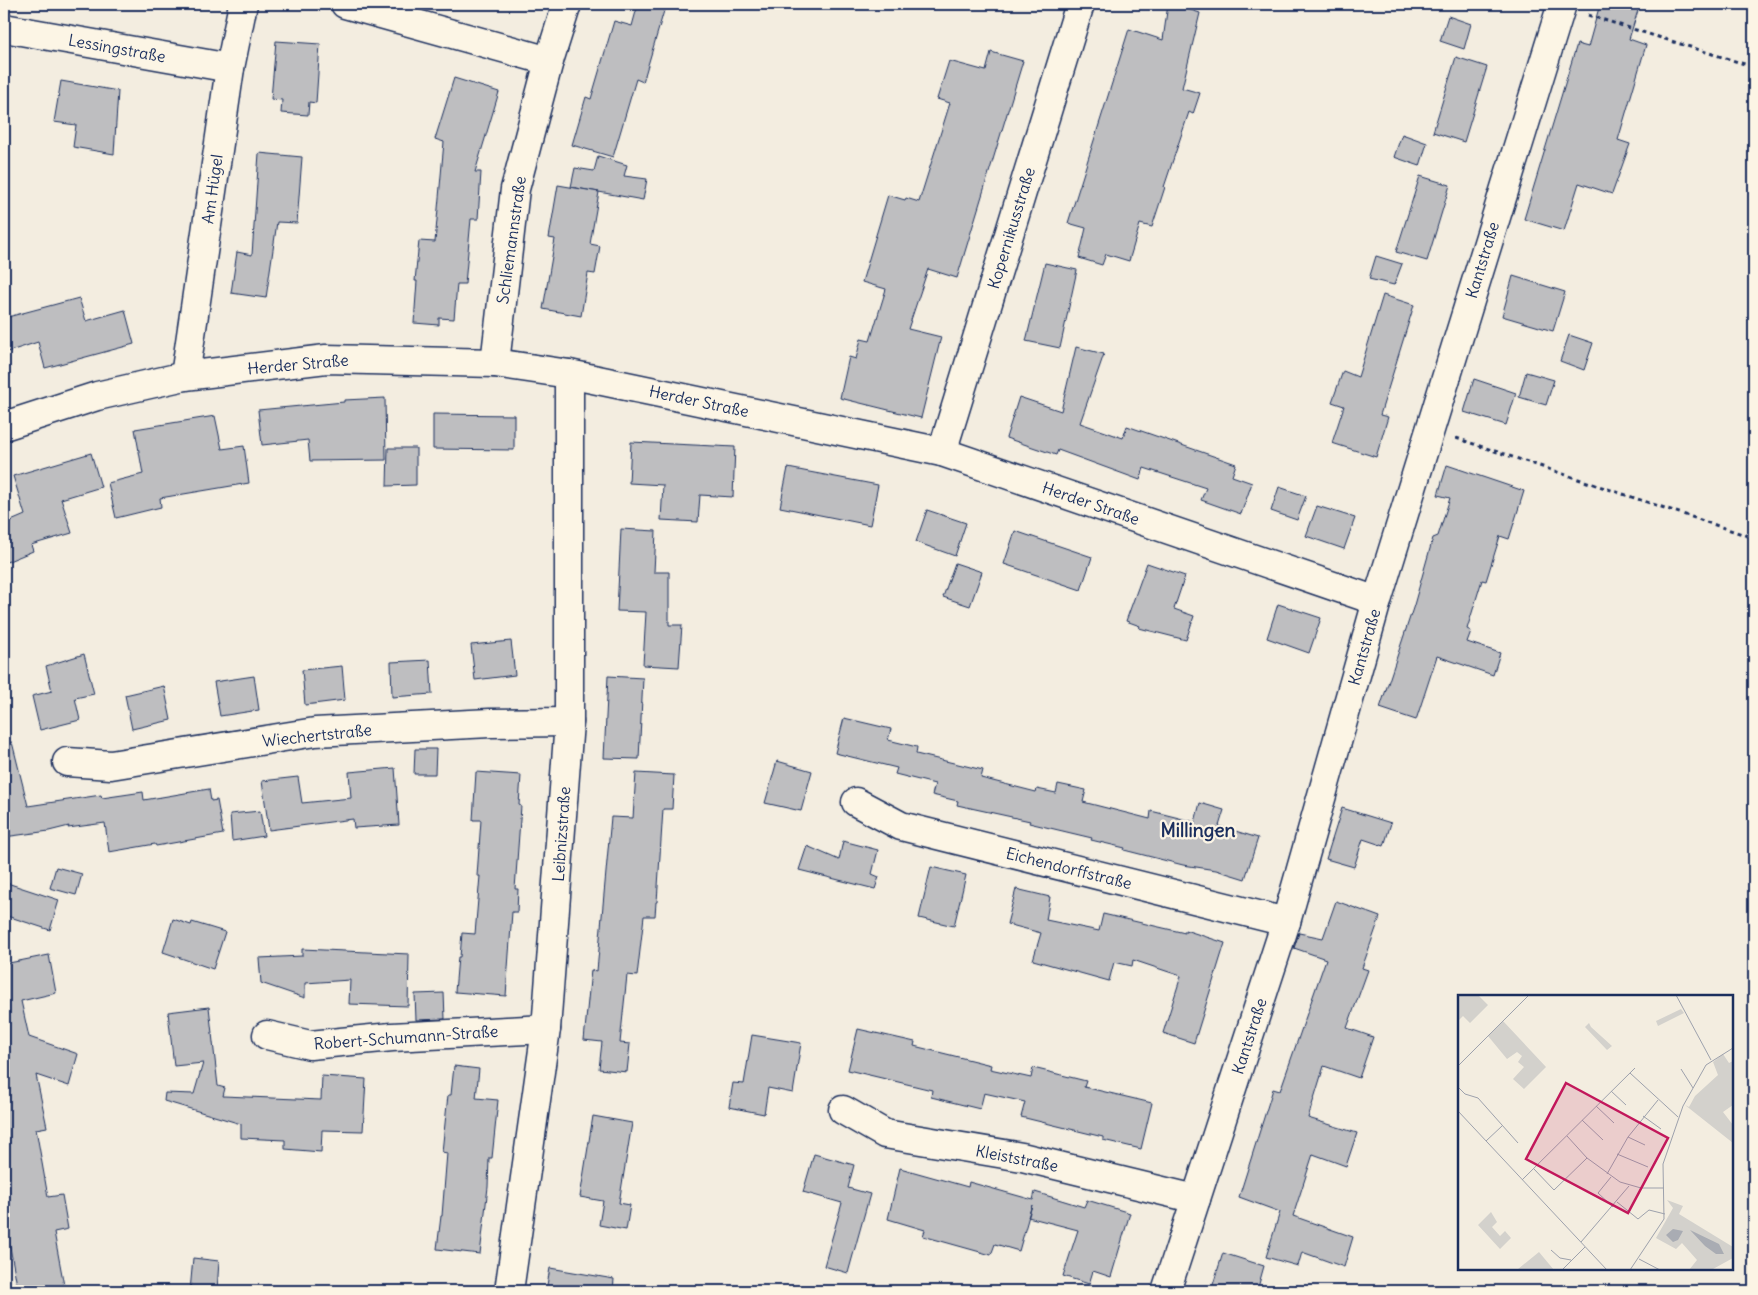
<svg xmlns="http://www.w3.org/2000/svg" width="1758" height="1295" viewBox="0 0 1758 1295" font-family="Delius,sans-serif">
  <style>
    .building { fill: #bebec0; stroke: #1b2f5e }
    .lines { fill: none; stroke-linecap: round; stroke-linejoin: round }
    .street-casing { stroke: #1b2f5e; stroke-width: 31 }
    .path { stroke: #1b2f5e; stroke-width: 3; stroke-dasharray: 4 4; stroke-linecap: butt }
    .street { stroke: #fcf5e5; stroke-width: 28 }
    .labels { text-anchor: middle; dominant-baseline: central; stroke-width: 4.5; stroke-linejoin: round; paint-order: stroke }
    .street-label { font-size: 16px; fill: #1b2f5e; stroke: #fcf5e5 }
    .quarter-label { font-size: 19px; font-weight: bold; fill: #1b2f5e; stroke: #fcf5e5 }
    .inset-road { fill: none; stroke: #9da1ac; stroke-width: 1 }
    .view { fill: #c2185b; fill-opacity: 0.15; stroke: #c2185b; stroke-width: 2.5 }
    .inset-edge { fill: none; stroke: #1b2f5e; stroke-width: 2.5 }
  </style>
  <rect width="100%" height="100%" fill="#f3ede0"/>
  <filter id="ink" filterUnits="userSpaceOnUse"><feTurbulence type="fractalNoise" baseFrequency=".02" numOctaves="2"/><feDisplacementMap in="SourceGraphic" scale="10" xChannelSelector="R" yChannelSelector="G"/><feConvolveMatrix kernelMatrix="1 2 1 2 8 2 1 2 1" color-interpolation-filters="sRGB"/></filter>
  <g filter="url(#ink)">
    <!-- building -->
    <g class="building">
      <path d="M638,4H666L643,82L636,79L613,157L572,145L586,97L591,99L614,21L632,26Z"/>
      <path d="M1168,4H1172L1200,13L1182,88L1200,93L1193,114L1189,112L1164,187H1165L1152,227L1140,224L1129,261L1106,254L1102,265L1079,258L1086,228L1068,223L1129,29L1163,40Z"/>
      <path d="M1600,4H1640L1629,39L1646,45L1618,140L1630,144L1612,194L1579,183L1564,231L1524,219L1577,44L1588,47Z"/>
      <path d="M1448,16L1471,24L1464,49L1440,41Z"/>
      <path d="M276,41L320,44L316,103L309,102L308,115L281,113L282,100L271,99Z"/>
      <path d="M991,52L1023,61L957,278L928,269L908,329L941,337L921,418L840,398L849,357L856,359L861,339L870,341L886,289L862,282L888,195L905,200L906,198L919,202L950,103L937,99L949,61L986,71Z"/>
      <path d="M1456,57L1487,67L1464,142L1433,132Z"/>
      <path d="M454,78L499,92L475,172H481L478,219H471L465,284H457L454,319L439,318V325L414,323L417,281H415L419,241L435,242L444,142L435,139Z"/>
      <path d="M61,81L118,91L114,154L73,147L76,125L54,122Z"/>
      <path d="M1402,134L1427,143L1420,166L1394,157Z"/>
      <path d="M259,153L302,157L297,223L277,222L266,298L231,293L237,252L252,255Z"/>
      <path d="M598,156L627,165L624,176L647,179L643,200L571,187L575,168L594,171Z"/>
      <path d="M1420,176L1450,185L1427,261L1396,252Z"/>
      <path d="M558,185L599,192L590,244L600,246L595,274L588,273L581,316L543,309L555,239L549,238Z"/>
      <path d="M1376,256L1402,264L1394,285L1369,279Z"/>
      <path d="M1045,263L1077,270L1060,348L1026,341Z"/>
      <path d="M1513,276L1565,292L1553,331L1502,316Z"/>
      <path d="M1383,295L1414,305L1380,415L1388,417L1376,457L1332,443L1344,406L1332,402L1343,371L1358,377Z"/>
      <path d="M79,298L86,321L125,310L134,344L45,368L38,342L4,353V318Z"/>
      <path d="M1569,335L1593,343L1584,370L1560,361Z"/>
      <path d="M1076,347L1104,354L1080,423L1123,438L1127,426L1236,464L1232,476L1252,483L1241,514L1201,500L1206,488L1144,468L1140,480L1058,450L1056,455L1006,438L1019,397L1061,411Z"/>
      <path d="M1526,372L1554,380L1546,405L1519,397Z"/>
      <path d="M1474,379L1516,393L1506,425L1464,412Z"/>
      <path d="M385,398L386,460L310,461L308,440L262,445L258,410L344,402V400Z"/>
      <path d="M433,414L514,415V450L433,449Z"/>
      <path d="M215,416L222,449L244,446L249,483L160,498L161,507L116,518L108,483L143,474L135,429Z"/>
      <path d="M631,442L735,447L733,497L700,495L698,522L661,520L663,485L629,483Z"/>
      <path d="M388,448H416V485L387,486Z"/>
      <path d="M91,453L101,487L61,499L72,533L31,545L33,551L4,563V524L25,515L13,476Z"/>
      <path d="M1447,465L1524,491L1509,539L1500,536L1486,581L1482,580L1467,629L1471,631L1467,642L1500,653L1493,675L1437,656L1416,720L1380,708L1414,605L1433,538L1438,536L1450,498L1438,495Z"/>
      <path d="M788,468L878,485L870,525L780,507Z"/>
      <path d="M1279,487L1306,496L1297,520L1271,511Z"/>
      <path d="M1317,506L1355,518L1344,549L1306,536Z"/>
      <path d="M927,510L966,523L955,556L916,542Z"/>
      <path d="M621,529L656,531L654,572H669V625H682L679,667L643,665L646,612L617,611Z"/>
      <path d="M1015,531L1092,557L1081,590L1004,564Z"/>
      <path d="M955,563L982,572L970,606L943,597Z"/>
      <path d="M1147,563L1185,576L1174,609L1194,616L1186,640L1139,628L1140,626L1126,621Z"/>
      <path d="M1278,604L1321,618L1309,653L1267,638Z"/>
      <path d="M511,641L515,675L475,680L471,645Z"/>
      <path d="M84,654L94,694L75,698L80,720L40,730L32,696L52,691L46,666Z"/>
      <path d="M430,660L432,694L392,697L391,662Z"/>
      <path d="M342,666L345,700L305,705L302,670Z"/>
      <path d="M254,676L259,710L220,716L214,682Z"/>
      <path d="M608,676L643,678L639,759L604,758Z"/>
      <path d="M164,686L171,720L132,729L125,695Z"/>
      <path d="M844,718L891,729L888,740L917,747L916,754L983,770L981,778L1036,792L1037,789L1056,793L1058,784L1086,790L1083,802L1150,819L1151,811L1195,822L1200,803L1224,810L1219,826L1258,838L1245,879L1216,870L1183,865L1124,850L1125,848L1091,840L1092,838L1029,823L1030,821L957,805L958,801L932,795L935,784L895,774L897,768L835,753Z"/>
      <path d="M12,742L28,806L101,795L102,798L143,792L144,800L209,789L211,801L217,800L223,834L156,846L155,844L109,852L105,823L68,828L69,826L49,831L4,837V743Z"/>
      <path d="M415,749H436L435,774H414Z"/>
      <path d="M777,761L812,771L801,811L765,803Z"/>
      <path d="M395,768L399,825L354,828L353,819L269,830L262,781L298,777L302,803L351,798L349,772Z"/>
      <path d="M476,772L521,775L519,805L521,806L515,889H518L517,912H512L506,996L455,992L458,957H460L462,933L475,934L480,876H477L481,820H473Z"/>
      <path d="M636,773L674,775L672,809H663L657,902H656L655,916H644L637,976L627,975L620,1043L630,1044L627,1072L599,1069L602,1042L584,1040L591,970L597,971L611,817L633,818Z"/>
      <path d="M1342,808L1391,823L1384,846L1363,839L1354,867L1326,859Z"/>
      <path d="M260,811L264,836L232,841L230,814Z"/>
      <path d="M843,841L878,850L872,874L879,877L875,889L799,870L807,846L839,860Z"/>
      <path d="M56,867L82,874L76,895L50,888Z"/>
      <path d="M931,867L966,875L954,926L919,918Z"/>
      <path d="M4,882L59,900L50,930L4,915Z"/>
      <path d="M1016,889L1050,897L1046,920L1099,931L1103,914L1185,933V930L1225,943L1194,1043L1163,1033L1181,976L1133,960L1132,966L1114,962L1109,981L1033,960L1041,933L1007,924Z"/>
      <path d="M1336,901L1380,917L1362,968L1368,970L1347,1028L1373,1037L1359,1078L1324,1066L1308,1118L1357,1133L1346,1166L1313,1154L1293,1216L1353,1237L1344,1267L1302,1252L1298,1266L1266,1257L1280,1212L1239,1197L1273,1089L1280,1091L1326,959L1294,948L1299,933L1323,938Z"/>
      <path d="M173,919L191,925L192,922L225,932L213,969L163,952Z"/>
      <path d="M302,949L409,954L408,1006L349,1004L350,980L305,983V998L261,983L259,958L302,956Z"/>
      <path d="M49,955L56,993L21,1001L29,1037L78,1054L69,1086L36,1075L47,1127L36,1129L48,1197L62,1195L68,1229L54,1232L65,1291H18L4,1214V964Z"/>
      <path d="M444,993L445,1019L416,1020L415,994Z"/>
      <path d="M209,1007L218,1086L225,1088L223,1096L321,1100L322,1076L366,1079L363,1131L322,1130L321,1152L285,1149V1140L241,1138V1124L164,1101L165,1093L194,1094L203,1063L174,1066L168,1012Z"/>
      <path d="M858,1029L915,1042L914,1046L991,1065L990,1069L1031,1078L1033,1068L1086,1081L1084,1087L1152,1103L1141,1149L1103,1140V1137L1021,1117L1025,1102L984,1093L980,1109L931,1097L932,1090L848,1070Z"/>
      <path d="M752,1035L801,1043L793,1093L768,1088L764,1114L729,1107L733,1083L744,1084Z"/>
      <path d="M454,1066L479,1069L476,1098L498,1100L492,1158H489L488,1187L480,1254L437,1249L441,1216H442L447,1153L442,1152L448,1095H451Z"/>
      <path d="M593,1116L632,1123L619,1203L630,1205L626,1230L599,1225L603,1201L580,1197Z"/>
      <path d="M814,1154L854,1165L848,1188L870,1194L848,1273L824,1266L842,1203L803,1192Z"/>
      <path d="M900,1168L968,1187L969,1182L1033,1200L1035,1192L1084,1207L1087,1200L1130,1213L1111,1277L1093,1271L1089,1284L1063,1276L1078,1230L1028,1217L1032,1205L1019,1251L995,1244L991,1255L923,1236L925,1230L888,1219Z"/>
      <path d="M1223,1253L1264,1266L1257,1291H1211Z"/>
      <path d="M193,1258L219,1261L217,1291H190Z"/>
      <path d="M550,1268L614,1279L613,1291H546Z"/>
    </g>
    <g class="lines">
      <defs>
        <g id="street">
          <path d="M345,4L549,61L515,189L495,363"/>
          <path d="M4,28L230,68"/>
          <path d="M549,61L567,4"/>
          <path d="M185,376L230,68L243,4"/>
          <path d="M4,426L97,396L185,376L326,359L495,363L569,374L942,452L1377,601"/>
          <path d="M942,452L1080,4"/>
          <path d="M67,762L111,765L315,732L490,723L569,722"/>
          <path d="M856,802L901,826L1286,922"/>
          <path d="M267,1035L310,1045L392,1037L546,1029"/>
          <path d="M843,1110L885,1134L1022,1157L1196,1199"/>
          <path d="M509,1291L546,1029L569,722V374"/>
          <path d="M1166,1291L1286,922L1377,601L1562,4"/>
        </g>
      </defs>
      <!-- street casing -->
      <use href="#street" class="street-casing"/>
      <!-- path -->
      <g class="path">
        <path d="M1588,15L1754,67"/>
        <path d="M1456,438L1754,538"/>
      </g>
      <!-- street -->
      <use href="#street" class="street"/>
    </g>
  </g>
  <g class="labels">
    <!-- street labels -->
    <g class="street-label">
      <text transform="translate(117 48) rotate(10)">Lessingstraße</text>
      <text transform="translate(212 189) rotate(-82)">Am Hügel</text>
      <text transform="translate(1011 228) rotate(-73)">Kopernikusstraße</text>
      <text transform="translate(511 240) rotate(-82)">Schliemannstraße</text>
      <text transform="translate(1482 260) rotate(-73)">Kantstraße</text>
      <text transform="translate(298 364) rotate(-5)">Herder Straße</text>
      <text transform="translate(699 401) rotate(12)">Herder Straße</text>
      <text transform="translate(1091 503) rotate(19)">Herder Straße</text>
      <text transform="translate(1364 647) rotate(-74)">Kantstraße</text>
      <text transform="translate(317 735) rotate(-6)">Wiechertstraße</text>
      <text transform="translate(561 834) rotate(-86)">Leibnizstraße</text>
      <text transform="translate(1069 868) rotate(14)">Eichendorffstraße</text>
      <text transform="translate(1249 1036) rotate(-72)">Kantstraße</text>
      <text transform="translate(406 1037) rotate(-4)">Robert-Schumann-Straße</text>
      <text transform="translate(1017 1158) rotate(11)">Kleiststraße</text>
    </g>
    <!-- quarter labels -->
    <g class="quarter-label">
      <text x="1198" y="830">Millingen</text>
    </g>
  </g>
  <!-- overview -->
  <g transform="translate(1458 995)">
    <rect width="275" height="275" fill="#f3ede0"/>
    <path d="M0,0H20L30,10L12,28L5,21L1,25ZM223,14L226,18L200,31L198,26ZM45,26L88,72L66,94L55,84L66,72L60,67L64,61L59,57L49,64L30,41ZM131,28L133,32L154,51L149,55L127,32ZM265,59L271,68L275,66V110L265,117L275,130V148L227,110L231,112L237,101L260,80L255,67ZM209,205L225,211L221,219L275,252V263L255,274L231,275L239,265L224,248L218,254L198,243L215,213ZM33,217L39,227L34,232L42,241L47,236L53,243L42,254L20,230ZM81,257L96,275H59L60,274Z" fill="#d3d1cc"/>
    <path d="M215,234L225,236L220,245L215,247L208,240ZM232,235L261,249L266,259H258L247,251Z" fill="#a9acb3"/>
    <path class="inset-road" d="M218,0L253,65M0,71L71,0M223,74L235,93M172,78L220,122M0,92L7,99L20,103L60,148M153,96L168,110M138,111L156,128M0,116L149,275M185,121L203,134M124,125L145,145M109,141L129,163L162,187L183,193H206M170,142L187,150M28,146L44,131M159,159L190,172M76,174L96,195L129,163M149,179L170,142L200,105M153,182L140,198L155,212M64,185L177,73M159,207L180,224L191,215L207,219M123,247L171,191M93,255L102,263L113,265M181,264L202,275M104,275L127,252M172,275L206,224L205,169L225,111L248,70L275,53"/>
    <path class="view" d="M108,88L210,143L170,218L68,164Z"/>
    <rect width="275" height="275" class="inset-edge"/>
  </g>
  <!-- margin -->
  <rect width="1758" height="1295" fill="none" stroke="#fcf5e5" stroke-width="20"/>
  <rect x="10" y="10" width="1738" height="1275" fill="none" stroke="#1b2f5e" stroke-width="2" filter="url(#ink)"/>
</svg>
